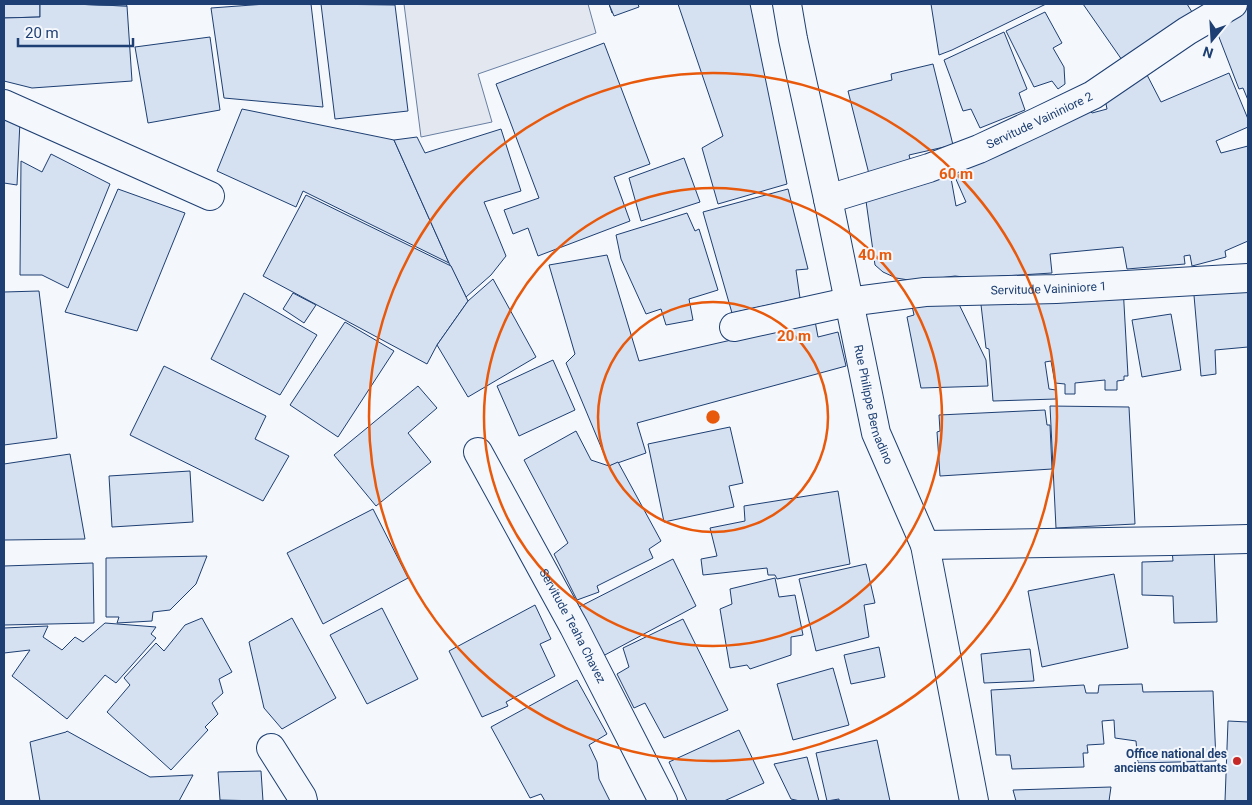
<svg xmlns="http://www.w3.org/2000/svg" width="1252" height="805" viewBox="0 0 1252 805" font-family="Roboto,sans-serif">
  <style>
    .parking { fill: #e3e8f0; stroke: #687fa3 }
    .building { fill: #d5e0f0; stroke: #1d3f73 }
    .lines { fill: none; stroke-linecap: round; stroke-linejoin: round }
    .street-casing { stroke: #1d3f73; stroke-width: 30 }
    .street { stroke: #f4f7fb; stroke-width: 28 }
    .ring { fill: none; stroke: #e8590c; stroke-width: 2.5 }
    .poi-dot { fill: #c62828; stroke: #f4f7fb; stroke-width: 2 }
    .labels { text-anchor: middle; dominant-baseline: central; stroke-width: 4; stroke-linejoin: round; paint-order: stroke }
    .street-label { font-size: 12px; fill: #1d3f73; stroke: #f4f7fb }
    .poi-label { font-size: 12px; font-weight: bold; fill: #1d3f73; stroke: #f4f7fb; text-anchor: end }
    .centre { fill: #e8590c; stroke: #f4f7fb; stroke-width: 2.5 }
    .ring-label { font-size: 15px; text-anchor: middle; font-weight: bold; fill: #e8590c; stroke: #f4f7fb; stroke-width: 4; stroke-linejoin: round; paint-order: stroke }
  </style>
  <rect width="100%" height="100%" fill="#f4f7fb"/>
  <!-- parking -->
  <path class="parking" d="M404,4H588L596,33L478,74L492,122L421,137Z"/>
  <!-- building -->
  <g class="building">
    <path d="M4,4H40V17L4,18Z"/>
    <path d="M40,4H71L127,6L132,81L32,88L4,81V18L40,17Z"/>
    <path d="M71,4H126L127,6Z"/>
    <path d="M266,4H311L323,107L224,98L211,8Z"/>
    <path d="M321,4L395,5L408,111L335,119Z"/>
    <path d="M609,4H635L612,13Z"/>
    <path d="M609,4H638L639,7L614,16Z"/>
    <path d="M678,4H750L787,184L718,204L702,148L723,136Z"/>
    <path d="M931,4H1046L952,50L939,55Z"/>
    <path d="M1083,4H1187L1192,12L1122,60Z"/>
    <path d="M1240,4H1248V100L1243,88L1239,89L1212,19Z"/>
    <path d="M1045,12L1062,43L1053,48L1064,67L1065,84L1058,89L1052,81L1034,87L1006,31Z"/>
    <path d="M1004,32L1027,89L1019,93L1025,110L980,128L971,109L963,111L944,60Z"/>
    <path d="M210,37L220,110L148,123L135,47Z"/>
    <path d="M604,43L650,164L614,177L630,221L538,256L528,228L513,234L504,210L539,198L496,84Z"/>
    <path d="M933,64L953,145L909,155L911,163L869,174L848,91L892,80L891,74Z"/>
    <path d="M1145,71L1161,102L1229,73L1248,119V127L1216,141L1221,153L1248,146V241L1225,251L1226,257L1192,266L1190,255L1184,256L1185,264L1127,269L1123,247L1050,254L1052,273L972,278L955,276L915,281L896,278L883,272L875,265L865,194L949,167L956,206L966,202L951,168L1089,110L1092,113L1107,109L1104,94Z"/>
    <path d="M242,109L394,140L449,263L303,191L296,207L217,171Z"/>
    <path d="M4,118L20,121L17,185L4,183Z"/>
    <path d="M501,129L521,191L484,202L506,256L491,275L466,297L449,263L394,140L417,137L425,153Z"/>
    <path d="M51,154L110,184L68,288L42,275H20L21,161L42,172Z"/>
    <path d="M684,158L700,202L641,221L629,178Z"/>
    <path d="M118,189L185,213L137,331L65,312Z"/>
    <path d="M788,189L808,269L796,270L800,298L732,313L703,212Z"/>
    <path d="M306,195L451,266L468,301L437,345L427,364L263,276Z"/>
    <path d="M687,213L695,231L699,229L718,290L689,299L693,320L666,325L661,309L646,314L621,259L616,235Z"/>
    <path d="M607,255L639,361L815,321L818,337L838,332L846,366L637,423L646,453L609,466L566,363L575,354L549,265Z"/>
    <path d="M493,279L536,357L468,397L437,345L468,301Z"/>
    <path d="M1248,281V347L1215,350L1216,374L1201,376L1193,284Z"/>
    <path d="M1123,286L1128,376H1124V380L1117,381V390H1105V380L1075,383V394H1065V384L1055,383L1051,361L1045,362L1049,389L1056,390V399L993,401L989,349L986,348L980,296Z"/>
    <path d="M39,291L57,438L4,445V292Z"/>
    <path d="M244,293L317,335L280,395L211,359Z"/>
    <path d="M293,293L316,305L304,323L283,309Z"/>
    <path d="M955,296L986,360L988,386L921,388L907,317L914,315L911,301Z"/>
    <path d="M1171,314L1181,370L1142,377L1132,320Z"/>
    <path d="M345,322L394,351L338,437L290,405Z"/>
    <path d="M553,360L575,410L519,436L497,386Z"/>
    <path d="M164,366L266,416L255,439L289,456L263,501L130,435Z"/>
    <path d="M418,386L437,408L408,433L431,462L376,506L334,455Z"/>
    <path d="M1050,406L1129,407L1135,524L1056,528Z"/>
    <path d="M1045,410L1047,425H1050L1052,469L940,476L937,432L940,431L939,415Z"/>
    <path d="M730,427L743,483L729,486L734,507L664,522L648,444Z"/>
    <path d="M576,431L591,460L609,466L618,462L661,541L649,549L653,558L597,586L599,592L577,600L554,554L568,543L524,460Z"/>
    <path d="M70,454L85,539L4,540V464Z"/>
    <path d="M190,471L193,522L112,527L109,476Z"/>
    <path d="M838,491L850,564L777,579L775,575H768L767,568L703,575L701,559L717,556L710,528L745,521L744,506Z"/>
    <path d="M373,509L408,578L323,624L287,553Z"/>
    <path d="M1214,548L1217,622L1174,623L1173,596L1142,595V562L1173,561L1172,550Z"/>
    <path d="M207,556L196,584L170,610L153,612L152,621L117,623L119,617H106V558Z"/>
    <path d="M673,559L696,606L603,656L577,608Z"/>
    <path d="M93,563L94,623L4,625V566Z"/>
    <path d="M866,564L875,603L864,605L869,637L816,651L799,579Z"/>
    <path d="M1114,574L1128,648L1042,667L1028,591Z"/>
    <path d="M775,578L779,597L795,595L803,635L791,637V655L750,669L747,665L730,668L720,609L732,604L730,589Z"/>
    <path d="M535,605L551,639L540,644L555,676L506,702L508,706L482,717L449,651Z"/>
    <path d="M382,608L418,679L367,704L330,635Z"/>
    <path d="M202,618L232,672L219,679L223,693L212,703L218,714L205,727L208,730L171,770L107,712L130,685L124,678L156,643L164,651L185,625Z"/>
    <path d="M292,618L336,698L282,729L264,708L249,642Z"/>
    <path d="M683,619L728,710L664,738L645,703L634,708L617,674L629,667L623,648Z"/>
    <path d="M105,623L156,627L151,634L156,638L116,683L105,675L67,719L12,676L30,650L4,653V628L48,626L43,637L62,650L75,637L83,642Z"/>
    <path d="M879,647L885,677L851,684L844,655Z"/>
    <path d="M1030,649L1034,681L984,683L981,654Z"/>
    <path d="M833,668L849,725L793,740L777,684Z"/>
    <path d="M577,680L607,734L589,745L597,762L599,779L610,801H545L541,794L530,798L491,727Z"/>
    <path d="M1142,684L1143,692L1213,691L1216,761L1138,763L1136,741L1115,738L1114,720L1102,721L1104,744L1087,745L1088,753H1083L1084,767L1012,769L1010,755H996L991,690L1084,685L1086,693H1098L1099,685Z"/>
    <path d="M1228,721L1248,722V801H1225Z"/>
    <path d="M739,730L764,783L724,801H687L669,762Z"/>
    <path d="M67,731L150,777L193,775L179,801H40L30,742L66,732Z"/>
    <path d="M877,740L890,801H839V799L827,801L816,753Z"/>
    <path d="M807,757L819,801H800L791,799L774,764Z"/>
    <path d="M261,771L263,801L220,800L218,772Z"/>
    <path d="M1111,787L1109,801H1016L1013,790Z"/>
  </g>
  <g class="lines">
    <defs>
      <g id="street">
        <path id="s1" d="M787,4L793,39L828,199L876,433L925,545L974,801"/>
        <path d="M4,104L210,196"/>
        <path id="s2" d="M828,199L929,168L979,149L1037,122L1093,95L1187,31L1233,4"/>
        <path id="s3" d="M734,327L848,302L925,292L1056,289L1248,278"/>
        <path id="s4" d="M478,452L574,627L663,801"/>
        <path d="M925,545L1171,541L1248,539"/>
        <path d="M271,748L302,797L303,801"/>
      </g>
    </defs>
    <!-- street casing -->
    <use href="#street" class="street-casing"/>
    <!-- street -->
    <use href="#street" class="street"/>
  </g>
  <!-- distance rings -->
  <g class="ring">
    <circle cx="713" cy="417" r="115"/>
    <circle cx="713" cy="417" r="229"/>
    <circle cx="713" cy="417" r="344"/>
  </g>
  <!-- markers -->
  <circle class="poi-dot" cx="1237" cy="761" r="5"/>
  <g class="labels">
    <!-- street labels -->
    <g class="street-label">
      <text stroke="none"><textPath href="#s2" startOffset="226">Servitude Vaininiore 2</textPath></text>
      <text stroke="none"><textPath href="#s3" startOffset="318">Servitude Vaininiore 1</textPath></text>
      <text stroke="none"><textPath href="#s1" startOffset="410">Rue Philippe Bernadino</textPath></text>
      <text stroke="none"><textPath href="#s4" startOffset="198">Servitude Teaha Chavez</textPath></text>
    </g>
    <!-- poi labels -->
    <g class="poi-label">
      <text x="1227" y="754">Office national des<tspan x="1227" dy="14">anciens combattants</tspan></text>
    </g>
  </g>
  <circle cx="713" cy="417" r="8" class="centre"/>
  <g class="ring-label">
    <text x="956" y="179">60 m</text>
    <text x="875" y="260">40 m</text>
    <text x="794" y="341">20 m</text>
  </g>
  <!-- border -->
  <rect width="1252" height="805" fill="none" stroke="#1d3f73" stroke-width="10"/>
  <!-- north arrow -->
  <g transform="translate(1212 40) rotate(198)" stroke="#f4f7fb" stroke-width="4" paint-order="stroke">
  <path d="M0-4L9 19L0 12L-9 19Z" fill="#1d3f73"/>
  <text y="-8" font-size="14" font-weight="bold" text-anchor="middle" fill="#1d3f73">N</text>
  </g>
  <!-- scale -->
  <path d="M18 38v8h115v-8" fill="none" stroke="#1d3f73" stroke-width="2.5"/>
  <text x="25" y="38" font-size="15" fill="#1d3f73" stroke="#f4f7fb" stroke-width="4" paint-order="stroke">20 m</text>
</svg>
